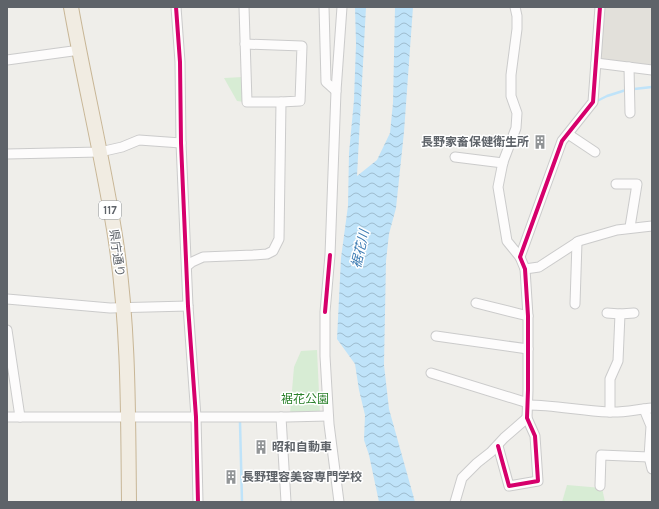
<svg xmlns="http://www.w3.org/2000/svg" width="659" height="509" viewBox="0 0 659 509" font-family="Karla,'Noto Sans JP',sans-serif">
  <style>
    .education { fill: #e2e0da }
    .green { fill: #d7ecd4 }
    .water { fill: url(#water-waves) }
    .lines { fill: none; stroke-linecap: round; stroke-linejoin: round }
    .stream { stroke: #bfe3f9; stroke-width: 2.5 }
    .minor-casing { stroke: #cbcbcb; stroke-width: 11 }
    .highway-casing { stroke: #c8b696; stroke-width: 16 }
    .minor { stroke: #fdfcfc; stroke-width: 9 }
    .highway { stroke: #f1ece2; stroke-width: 14 }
    .cycleway-casing { stroke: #fff; stroke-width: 6 }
    .cycleway { stroke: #d6006c; stroke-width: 4 }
    .labels { text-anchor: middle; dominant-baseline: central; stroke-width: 3; stroke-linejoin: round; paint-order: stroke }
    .shield { fill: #fff; stroke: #8e9296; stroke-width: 1 }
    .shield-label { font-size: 11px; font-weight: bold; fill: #5e6369 }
    .poi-label { font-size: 12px; font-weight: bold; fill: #5e6369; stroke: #fff; text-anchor: start }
    .street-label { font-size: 12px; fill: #5e6369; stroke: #fff }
    .park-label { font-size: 12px; fill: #2c812c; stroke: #fff }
    .water-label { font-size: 13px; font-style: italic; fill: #397ab2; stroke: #fff }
  </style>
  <defs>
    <pattern id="water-waves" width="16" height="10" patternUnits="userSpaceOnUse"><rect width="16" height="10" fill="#bfe3f9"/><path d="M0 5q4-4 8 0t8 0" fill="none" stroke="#9ebcce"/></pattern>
  </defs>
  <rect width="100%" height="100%" fill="#efeeea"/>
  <!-- education -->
  <path class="education" d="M604,7H652V66L604,61L601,57Z"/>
  <!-- green -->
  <g class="green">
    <path d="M243,77L244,102L237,101L224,78Z"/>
    <path d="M317,350L320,414H290L294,367L301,351Z"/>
    <path d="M567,485L602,488L605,502H562Z"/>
  </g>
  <!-- water -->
  <path class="water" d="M355,7H366L357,176L377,160L390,133L393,103L395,7H413L404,132L396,208L389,234L386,261L384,365L389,409L415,502H379L369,455L364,440L365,415L359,390L355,364L337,339L341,258L348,206L349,153L354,100L356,44Z"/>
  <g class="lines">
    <!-- stream -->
    <g class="stream">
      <path d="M634,89L652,87"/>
      <path d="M597,101L607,96L626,90"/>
      <path d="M240,422L242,502"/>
    </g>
    <defs>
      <g id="minor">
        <path d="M176,7L180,62L181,143L188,306L196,417L198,502"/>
        <path d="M324,7L326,82L336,91"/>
        <path d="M515,7L517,16V29L511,75V96L517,113L516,128L503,162L498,187L507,241L520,257"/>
        <path d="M245,44L302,46L300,101L281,102"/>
        <path d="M7,60L80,50"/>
        <path d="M596,63L652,70"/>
        <path d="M629,67L630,113"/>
        <path d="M568,134L595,152"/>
        <path d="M7,154L100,152L122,147L139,140L181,143"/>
        <path d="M455,157L503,163"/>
        <path d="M616,184H637L630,227"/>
        <path d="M187,266L192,262L203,257L253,255L267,254L273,251L279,239L281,102H247L244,7"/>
        <path d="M525,269L539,267L579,241L617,230L652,226"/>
        <path d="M7,299L110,308L188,306"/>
        <path d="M476,303L528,316"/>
        <path d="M575,304L577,242"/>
        <path d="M607,313L620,314"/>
        <path d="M7,330L20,417"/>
        <path d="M436,336L528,349"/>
        <path d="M431,373L528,403"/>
        <path d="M528,405C555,405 581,411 609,412C623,413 638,409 652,408"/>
        <path d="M644,409L651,426L649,457L652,469"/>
        <path d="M610,412V379L618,361L620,314L634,313"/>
        <path d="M7,417H287L328,416"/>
        <path d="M281,417L286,502"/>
        <path d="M498,446L509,486L538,481L535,436L527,418L528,390V316L525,269L520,257L562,141L593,102L600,7"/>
        <path d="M600,486L601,455L649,457"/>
        <path d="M339,502L329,424L325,356V312L330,255L336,91L342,7"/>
        <path d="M455,502L462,478L477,463L491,452L504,438L527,418"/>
      </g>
      <path id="highway" d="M71,7C85,86 104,163 116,242C129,328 128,415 129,502"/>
    </defs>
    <!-- minor casing -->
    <use href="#minor" class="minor-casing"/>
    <!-- highway casing -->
    <use href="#highway" class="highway-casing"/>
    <!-- minor -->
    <use href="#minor" class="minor"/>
    <!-- highway -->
    <use href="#highway" class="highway"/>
    <defs>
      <g id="cycleway">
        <path d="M176,7L180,62L181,143L188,306L196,417L198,502"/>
        <path d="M325,312L330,255"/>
        <path d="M498,446L509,486L538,481L535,436L527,418L528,390V316L525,269L520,257L562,141L593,102L600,7"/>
      </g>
    </defs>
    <!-- cycleway casing -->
    <use href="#cycleway" class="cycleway-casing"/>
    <!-- cycleway -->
    <use href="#cycleway" class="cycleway"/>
  </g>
  <!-- icons -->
  <defs>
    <symbol id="building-bare" viewBox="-9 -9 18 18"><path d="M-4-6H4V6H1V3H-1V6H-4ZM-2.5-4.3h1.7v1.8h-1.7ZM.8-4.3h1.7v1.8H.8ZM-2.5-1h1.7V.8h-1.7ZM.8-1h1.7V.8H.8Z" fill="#919496" stroke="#fff" stroke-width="2.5" paint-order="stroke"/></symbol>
  </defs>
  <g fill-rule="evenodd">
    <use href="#building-bare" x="530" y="132" width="20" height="20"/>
    <use href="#building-bare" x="251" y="437" width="20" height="20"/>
    <use href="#building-bare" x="221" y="467" width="20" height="20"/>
  </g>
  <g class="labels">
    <!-- shield labels -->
    <rect class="shield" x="99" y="201" width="22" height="18" rx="3"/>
    <g class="shield-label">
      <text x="110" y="210">117</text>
    </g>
    <!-- poi labels -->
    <g class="poi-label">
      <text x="529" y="142" text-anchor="end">長野家畜保健衛生所</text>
      <text x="272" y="447">昭和自動車</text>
      <text x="242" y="477">長野理容美容専門学校</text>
    </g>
    <!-- street labels -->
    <g class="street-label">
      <text transform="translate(117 253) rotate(82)">県庁通り</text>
    </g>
    <!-- park labels -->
    <g class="park-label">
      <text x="305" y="399">裾花公園</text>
    </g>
    <!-- water labels -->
    <g class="water-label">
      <text transform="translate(360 249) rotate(-77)">裾花川</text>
    </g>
  </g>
  <!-- border -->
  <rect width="659" height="509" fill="none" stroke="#5e6369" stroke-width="16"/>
</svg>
